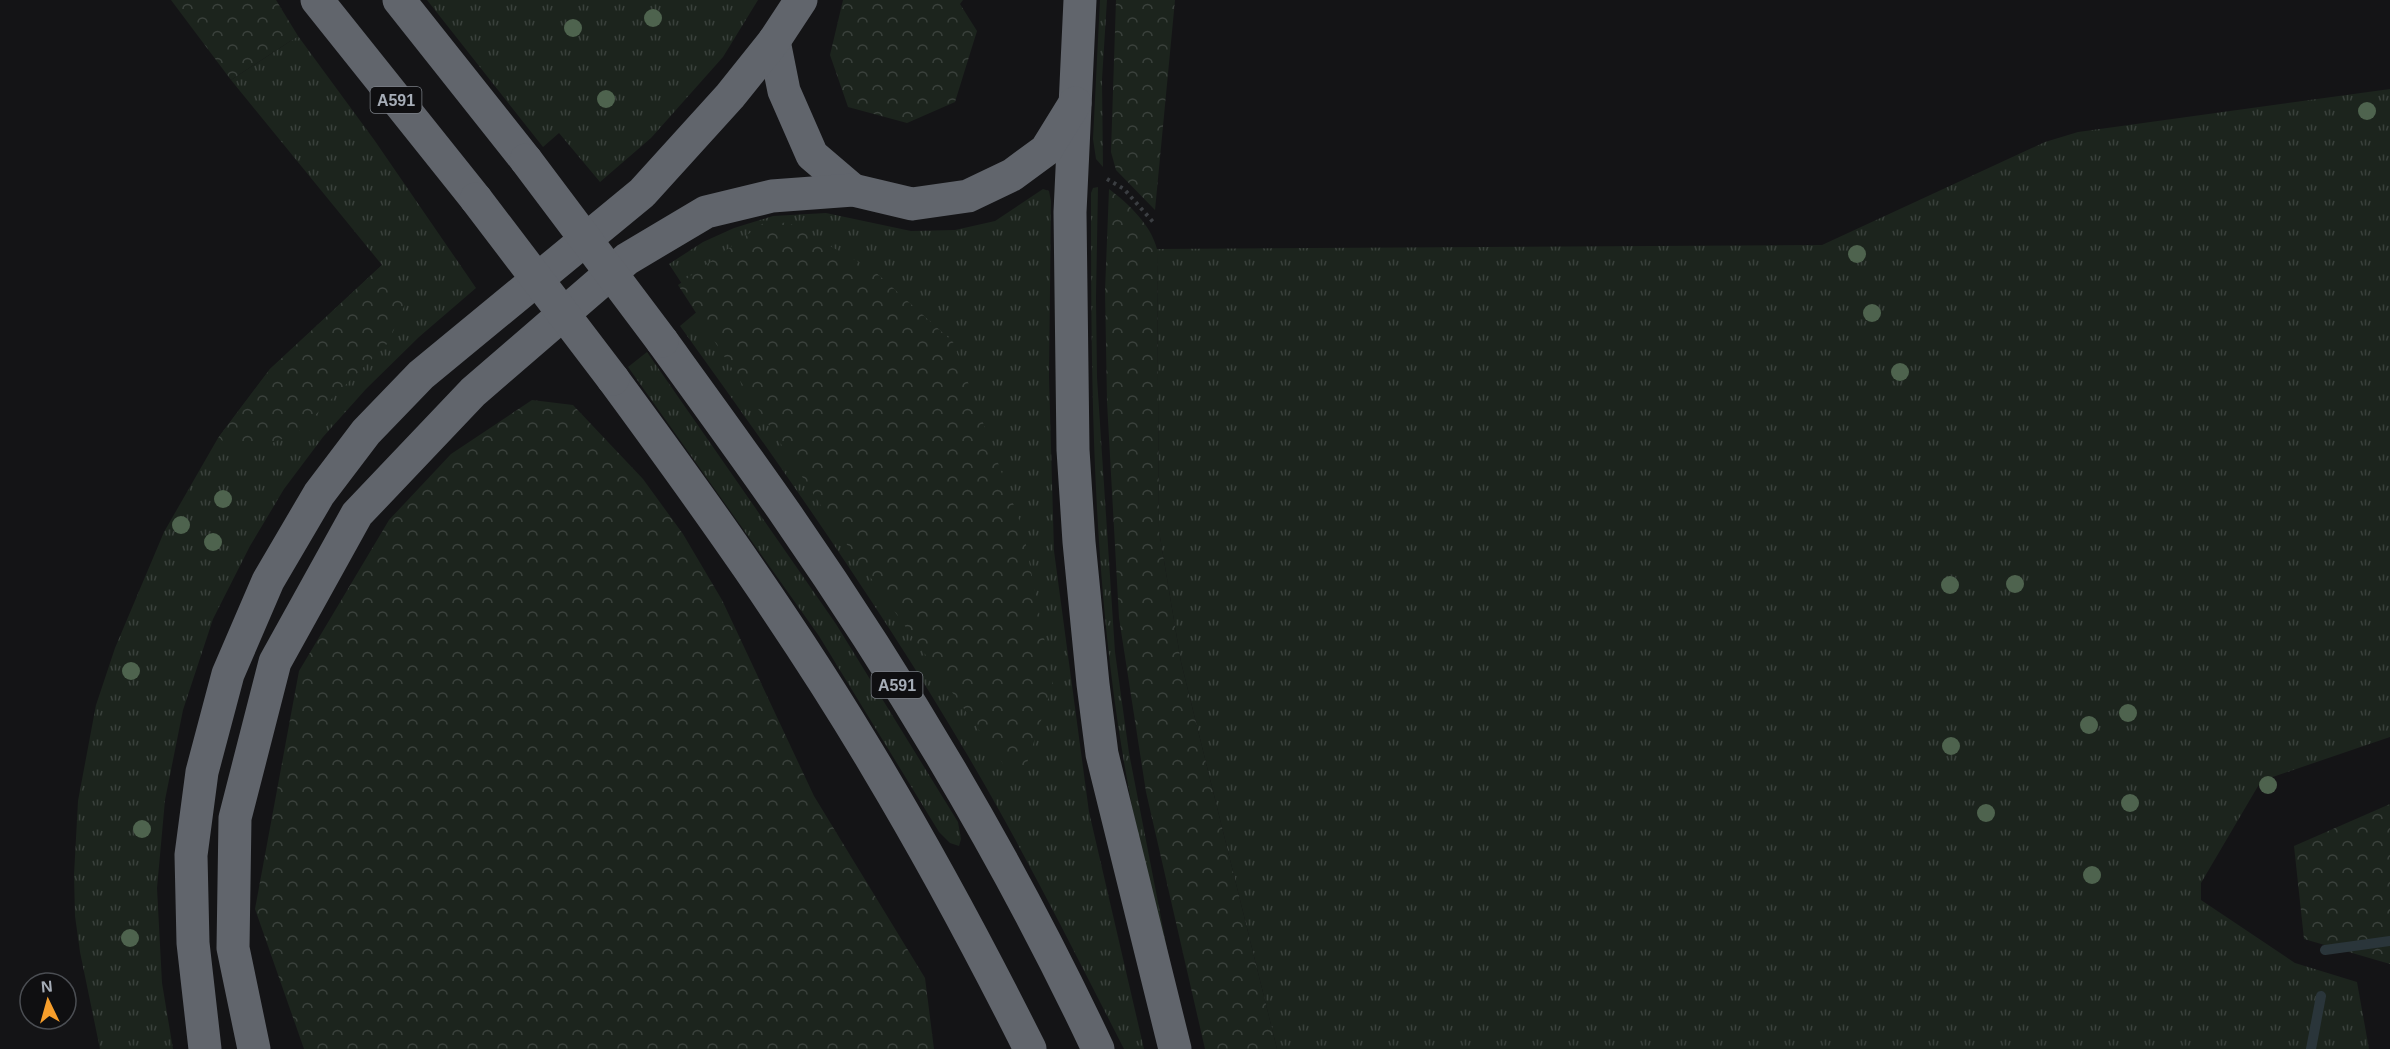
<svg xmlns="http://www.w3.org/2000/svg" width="2390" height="1049" viewBox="0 0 2390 1049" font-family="Arial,sans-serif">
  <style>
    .grass { fill: url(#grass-tufts) }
    .forest { fill: url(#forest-crowns) }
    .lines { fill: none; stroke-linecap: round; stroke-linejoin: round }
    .stream { stroke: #2a353a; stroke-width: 10 }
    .path { stroke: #3b3e42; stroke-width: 4; stroke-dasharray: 3 4.5; stroke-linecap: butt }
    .highway { stroke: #61656c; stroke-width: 33 }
    .highway-bridge { stroke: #61656c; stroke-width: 33 }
    .tree { fill: #4e634e }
    .labels { text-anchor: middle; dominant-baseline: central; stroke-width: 5; stroke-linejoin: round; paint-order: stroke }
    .shield { fill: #0f0f11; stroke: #797e85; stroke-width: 1.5 }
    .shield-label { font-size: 16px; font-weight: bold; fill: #a6adb7 }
  </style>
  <defs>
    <pattern id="grass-tufts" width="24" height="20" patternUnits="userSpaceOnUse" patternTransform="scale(1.5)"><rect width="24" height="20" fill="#1c241d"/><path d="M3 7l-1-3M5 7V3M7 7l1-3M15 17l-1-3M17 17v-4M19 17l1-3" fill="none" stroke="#3a413c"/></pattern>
    <pattern id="forest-crowns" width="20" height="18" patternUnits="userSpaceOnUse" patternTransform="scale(1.5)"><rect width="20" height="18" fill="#1c241d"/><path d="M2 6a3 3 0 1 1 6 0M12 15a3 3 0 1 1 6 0" fill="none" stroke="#3a413c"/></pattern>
  </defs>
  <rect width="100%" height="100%" fill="#141416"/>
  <!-- grass -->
  <g class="grass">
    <path d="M427,0H758L723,57L651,138L600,182L559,133L543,147Z"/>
    <path d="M1100,0H1107L1102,79L1103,167L1096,159L1093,139Z"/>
    <path d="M298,36L375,141L476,288L419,337L366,389L323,437L284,489L250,546L213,619L183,710L165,800L157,888L162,983L173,1049H100L80,952L75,916L74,875L78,801L96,705L115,648L164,532L218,438L270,369L382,265L231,80Z"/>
    <path d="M2390,89V737L2261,781L2201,883V900L2295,963L2357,982L2369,1049H1277L1181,662L1159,531L1157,249L1822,245L2045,142L2078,132Z"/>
    <path d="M1098,187L1096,297L1097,378L1115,652L1129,753L1170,964L1191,1049H1186C1163,952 1139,854 1123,756C1092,570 1091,381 1091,193L1093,188Z"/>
    <path d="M1043,189L1049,191L1051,201L1049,377L1054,551L1089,812L1144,1049H1124C1074,951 1024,851 968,756C881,608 781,466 680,326L699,310L669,264L703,242L734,228L773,216L826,213L911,231L955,230L995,221Z"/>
    <path d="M647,352L836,624L958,822L961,839L959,846L950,843L939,832L819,636L628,367Z"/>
  </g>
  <!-- forest -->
  <g class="forest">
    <path d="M171,0H276L298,36L231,80Z"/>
    <path d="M843,0H963L960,4L977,31L955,102L907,123L848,107L830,55Z"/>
    <path d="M1116,0H1175L1155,210L1116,170L1111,152Z"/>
    <path d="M1109,189C1129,204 1151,225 1157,249L1159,531L1181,662L1277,1049H1205L1146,792L1119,618L1107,402L1105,291Z"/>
    <path d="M765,222L789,223L873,270L953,342L1023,530L1053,684L1025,769L1004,765L838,532L678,285Z"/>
    <path d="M382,265L407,300L388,343L297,433L244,454L218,438L270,369Z"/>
    <path d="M532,400L573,405L643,479L683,534L722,600L814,796L925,978L934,1049H304L255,909L299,671L389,520L451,454Z"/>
    <path d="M2390,804V964L2304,939L2294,846Z"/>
  </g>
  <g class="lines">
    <!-- stream -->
    <g class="stream">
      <path d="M2325,950L2390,941"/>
      <path d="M2311,1049L2321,996"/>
    </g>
    <!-- path -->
    <path class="path" d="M1107,179L1124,189L1154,223"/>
    <!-- highway -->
    <g class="highway">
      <path d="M317,0L476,199"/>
      <path d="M399,0L526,160"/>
      <path d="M1080,0L1070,212L1073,450L1079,542L1093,684L1102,754L1175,1049"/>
      <path d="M774,41L784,91L812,155L853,190"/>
      <path d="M662,341C704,399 747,458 788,517C905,686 1011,864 1098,1049"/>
      <path d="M613,379C705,504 796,631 876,766C931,858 982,953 1030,1049"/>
      <path d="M205,1049L193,943L191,855L202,772L228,674L268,581L319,494L366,432L421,375L642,193L730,96L774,41L801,0"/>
      <path d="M254,1049L233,948L235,818L275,662L357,514L473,392L627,259L706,212L772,196L853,190L912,204L968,196L1012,175L1046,150L1075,103"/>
    </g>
    <!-- highway-bridge -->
    <g class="highway-bridge">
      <path d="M526,160L662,341"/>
      <path d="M476,199L613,379"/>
    </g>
  </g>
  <!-- trees -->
  <g class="tree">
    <circle cx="653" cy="18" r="9"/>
    <circle cx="573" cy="28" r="9"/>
    <circle cx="606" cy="99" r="9"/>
    <circle cx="2367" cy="111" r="9"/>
    <circle cx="1857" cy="254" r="9"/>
    <circle cx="1872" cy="313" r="9"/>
    <circle cx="1900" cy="372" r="9"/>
    <circle cx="223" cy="499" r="9"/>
    <circle cx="181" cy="525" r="9"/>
    <circle cx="213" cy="542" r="9"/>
    <circle cx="2015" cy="584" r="9"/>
    <circle cx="1950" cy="585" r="9"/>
    <circle cx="131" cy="671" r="9"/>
    <circle cx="2128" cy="713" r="9"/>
    <circle cx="2089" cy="725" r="9"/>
    <circle cx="1951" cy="746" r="9"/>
    <circle cx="2268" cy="785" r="9"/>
    <circle cx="2130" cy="803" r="9"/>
    <circle cx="1986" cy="813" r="9"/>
    <circle cx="142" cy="829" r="9"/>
    <circle cx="2092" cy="875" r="9"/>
    <circle cx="130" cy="938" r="9"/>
  </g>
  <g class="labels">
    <!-- shield labels -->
    <g class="shield">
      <rect x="370.5" y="87" width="51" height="26" rx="4.5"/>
      <rect x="871.5" y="672" width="51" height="26" rx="4.5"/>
    </g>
    <g class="shield-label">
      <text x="396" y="100">A591</text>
      <text x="897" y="685">A591</text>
    </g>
  </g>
  <!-- north arrow -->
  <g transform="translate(48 1001) rotate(355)"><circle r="28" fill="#0f0f11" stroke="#4b4e53" stroke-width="1.5"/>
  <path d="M0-4.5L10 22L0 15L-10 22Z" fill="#f79e2b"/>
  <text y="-9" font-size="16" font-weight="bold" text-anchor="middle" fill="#a6adb7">N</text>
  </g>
</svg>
